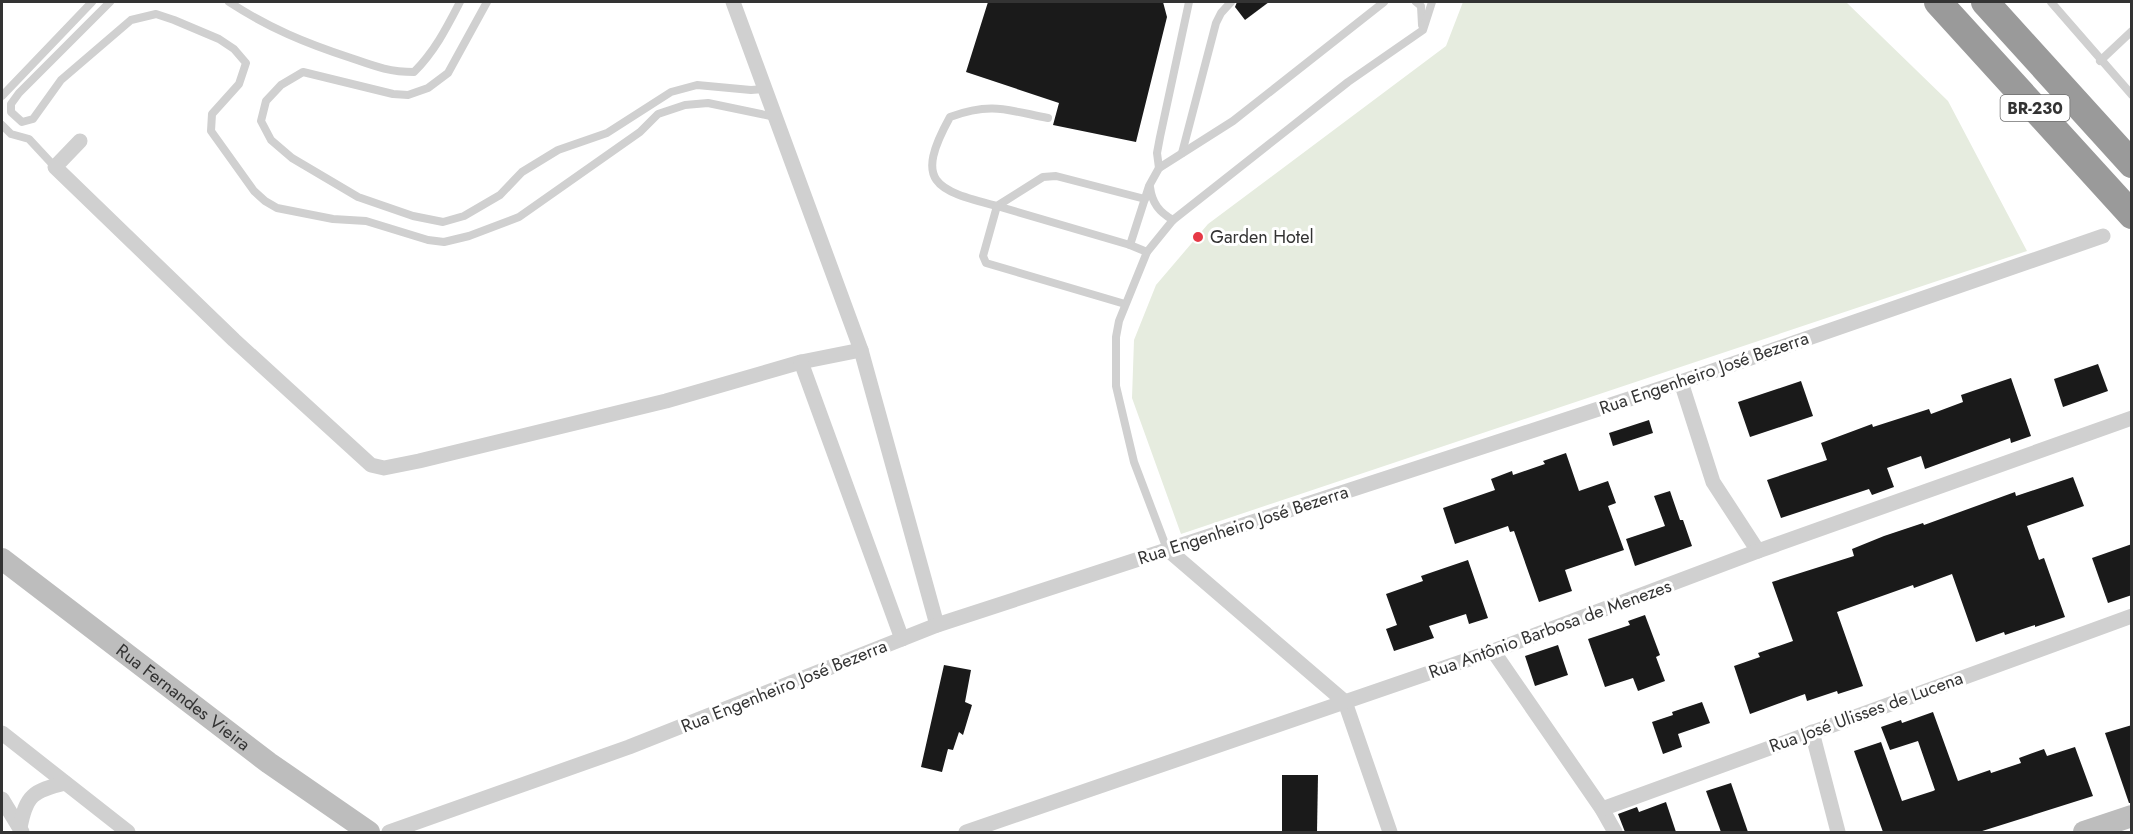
<svg xmlns="http://www.w3.org/2000/svg" width="2133" height="834" viewBox="0 0 2133 834" font-family="Jost,sans-serif">
  <style>
    .green { fill: #e6ecdf }
    .building { fill: #1a1a1a }
    .lines { fill: none; stroke-linecap: round; stroke-linejoin: round }
    .lane { stroke: #d0d0d0; stroke-width: 8 }
    .street { stroke: #d0d0d0; stroke-width: 15 }
    .secondary { stroke: #bdbdbd; stroke-width: 22 }
    .highway { stroke: #9a9a9a; stroke-width: 28 }
    .poi-dot { fill: #e63946; stroke: #fff; stroke-width: 2 }
    .labels { text-anchor: middle; dominant-baseline: central; stroke-width: 6; stroke-linejoin: round; paint-order: stroke }
    .shield { fill: #fff; stroke: #707070; stroke-width: 1.5 }
    .shield-label { font-size: 16px; font-weight: bold; fill: #333 }
    .poi-label { font-size: 18px; fill: #333; stroke: #fff; text-anchor: start }
    .street-label { font-size: 18px; fill: #333; stroke: #fff }
  </style>
  <rect width="100%" height="100%" fill="#fff"/>
  <!-- green -->
  <path class="green" d="M1463,2H1846L1948,101L2027,251L1181,534L1132,398L1134,340L1156,285L1208,224L1446,46Z"/>
  <!-- building -->
  <g class="building">
    <path d="M988,2H1163L1167,17L1136,142L1053,125L1059,103L966,72Z"/>
    <path d="M1237,2H1269L1245,20L1235,7Z"/>
    <path d="M2098,364L2108,391L2063,407L2054,379Z"/>
    <path d="M2011,378L2031,436L2011,443L2010,438L1925,469L1921,456L1887,468L1894,487L1872,495L1869,489L1781,518L1767,480L1827,460L1821,443L1872,424L1873,427L1929,409L1931,414L1963,402L1961,395Z"/>
    <path d="M1801,381L1813,416L1750,437L1738,402Z"/>
    <path d="M1649,420L1653,433L1613,446L1609,433Z"/>
    <path d="M1566,453L1579,491L1608,481L1616,503L1608,506L1624,550L1565,570L1572,591L1539,602L1514,531L1510,532L1508,526L1455,544L1443,508L1495,490L1491,479L1512,471L1513,475L1545,464L1543,461Z"/>
    <path d="M2073,477L2084,506L2027,526L2039,560L2044,558L2065,617L2035,627V625L2005,635L2004,632L1976,642L1952,574L1914,588L1913,585L1837,612L1863,686L1838,694L1837,691L1807,701L1805,694L1750,714L1734,666L1760,657L1758,653L1793,641L1772,582L1854,556L1852,549L1884,536L1923,523L1924,525L2015,492L2016,496Z"/>
    <path d="M1670,491L1680,520H1683L1692,546L1635,566L1626,539L1665,526L1654,496Z"/>
    <path d="M2132,544V595L2108,603L2092,558Z"/>
    <path d="M1468,560L1488,618L1469,624L1466,614L1429,626L1434,638L1394,651L1386,629L1397,625L1386,594L1423,581L1421,576Z"/>
    <path d="M1645,615L1660,655L1656,657L1665,681L1638,691L1633,678L1605,687L1588,639L1630,625L1628,621Z"/>
    <path d="M1558,645L1568,675L1535,686L1525,656Z"/>
    <path d="M944,665L971,670L965,702L972,705L963,735L959,732L953,750L948,749L942,772L921,767Z"/>
    <path d="M1702,702L1710,723L1678,734L1682,747L1663,754L1652,722L1673,715L1672,712Z"/>
    <path d="M1933,712L1958,781L1990,770L1991,773L2021,763L2019,758L2044,749L2047,756L2075,747L2093,796L1979,832H1883L1854,751L1881,742L1902,801L1933,791L1935,790L1918,741L1890,750L1881,727L1901,720L1902,723Z"/>
    <path d="M2132,725V803H2129L2105,733Z"/>
    <path d="M1282,775H1318L1317,832H1282Z"/>
    <path d="M1731,783L1748,832H1721L1706,791Z"/>
    <path d="M1666,802L1676,832H1625L1618,814L1637,807L1639,812Z"/>
  </g>
  <g class="lines">
    <!-- lane -->
    <g class="lane">
      <path d="M110,2L19,93L11,104V112L22,122L33,119L61,80L131,20L156,14L174,20L219,39L234,49L246,63L239,84L212,114L211,131L254,191L265,201L277,208L333,219L366,221L428,240L444,242L469,236L519,217L640,132L658,114L685,105L708,103L775,117"/>
      <path d="M229,2C269,28 305,43 351,58C374,66 389,72 414,72C435,51 447,27 460,2"/>
      <path d="M487,2L448,73L428,88L408,95L393,94L303,72L281,85L266,101L261,121L271,140L292,158L358,197L413,216L443,222L464,216L500,195L522,172L558,150L607,133L671,92L697,85L751,90L765,89"/>
      <path d="M1416,2L1421,6L1422,25"/>
      <path d="M2051,2L2132,95"/>
      <path d="M2100,61L2132,31"/>
      <path d="M2,96L92,2"/>
      <path d="M1048,118C1007,110 991,102 950,117C914,182 934,190 997,206L1043,177L1056,176L1145,199"/>
      <path d="M2,125L11,134L29,139L55,167"/>
      <path d="M1182,153L1216,23L1221,13L1231,2"/>
      <path d="M1159,168L1157,153L1160,137L1189,2"/>
      <path d="M1150,187C1152,203 1159,212 1173,220"/>
      <path d="M1130,245L1149,186L1159,168L1233,121L1384,2"/>
      <path d="M1125,304L986,263L983,256L997,206L1130,245L1147,252"/>
      <path d="M1167,549L1134,462L1116,386V337L1119,321L1147,252L1173,220L1348,82L1423,30L1432,2"/>
    </g>
    <!-- street -->
    <g class="street">
      <path d="M80,141L55,167L234,340L371,465L384,468L419,461L666,401L801,362L861,350L733,2"/>
      <path d="M861,350L937,625"/>
      <path d="M801,362L902,639"/>
      <path d="M1681,382L1713,482L1758,551"/>
      <path d="M1167,549L1345,702L1390,832"/>
      <path d="M1493,651L1602,809L1615,832"/>
      <path d="M1812,732L1838,832"/>
      <path d="M2,733L128,832"/>
      <path d="M2,799L22,832"/>
      <path d="M1602,809L2132,616"/>
      <path d="M20,828C26,795 33,791 65,783"/>
      <path d="M389,832L629,747L937,625L1681,382L2103,236"/>
      <path d="M966,832L1493,651L1758,551L2132,418"/>
    </g>
    <!-- secondary -->
    <g class="secondary">
      <path id="s1" d="M2,559L269,763L369,832"/>
      <path d="M2084,832L2132,816"/>
    </g>
    <!-- highway -->
    <g class="highway">
      <path d="M1938,2L2132,215"/>
      <path d="M1985,2L2132,164"/>
    </g>
  </g>
  <!-- markers -->
  <circle class="poi-dot" cx="1198" cy="237" r="6"/>
  <g class="labels">
    <!-- shield labels -->
    <rect class="shield" x="2000.5" y="95" width="69" height="26" rx="4.5"/>
    <g class="shield-label">
      <text x="2035" y="108">BR-230</text>
    </g>
    <!-- poi labels -->
    <g class="poi-label">
      <text x="1210" y="237">Garden Hotel</text>
    </g>
    <!-- street labels -->
    <g class="street-label">
      <text transform="translate(1704 373) rotate(-19)">Rua Engenheiro José Bezerra</text>
      <text transform="translate(1243 525) rotate(-18)">Rua Engenheiro José Bezerra</text>
      <text transform="translate(1550 629) rotate(-20)">Rua Antônio Barbosa de Menezes</text>
      <text transform="translate(784 686) rotate(-22)">Rua Engenheiro José Bezerra</text>
      <text stroke="none"><textPath href="#s1" startOffset="228">Rua Fernandes Vieira</textPath></text>
      <text transform="translate(1866 712) rotate(-20)">Rua José Ulisses de Lucena</text>
    </g>
  </g>
  <!-- border -->
  <rect width="2133" height="834" fill="none" stroke="#333333" stroke-width="6"/>
</svg>
